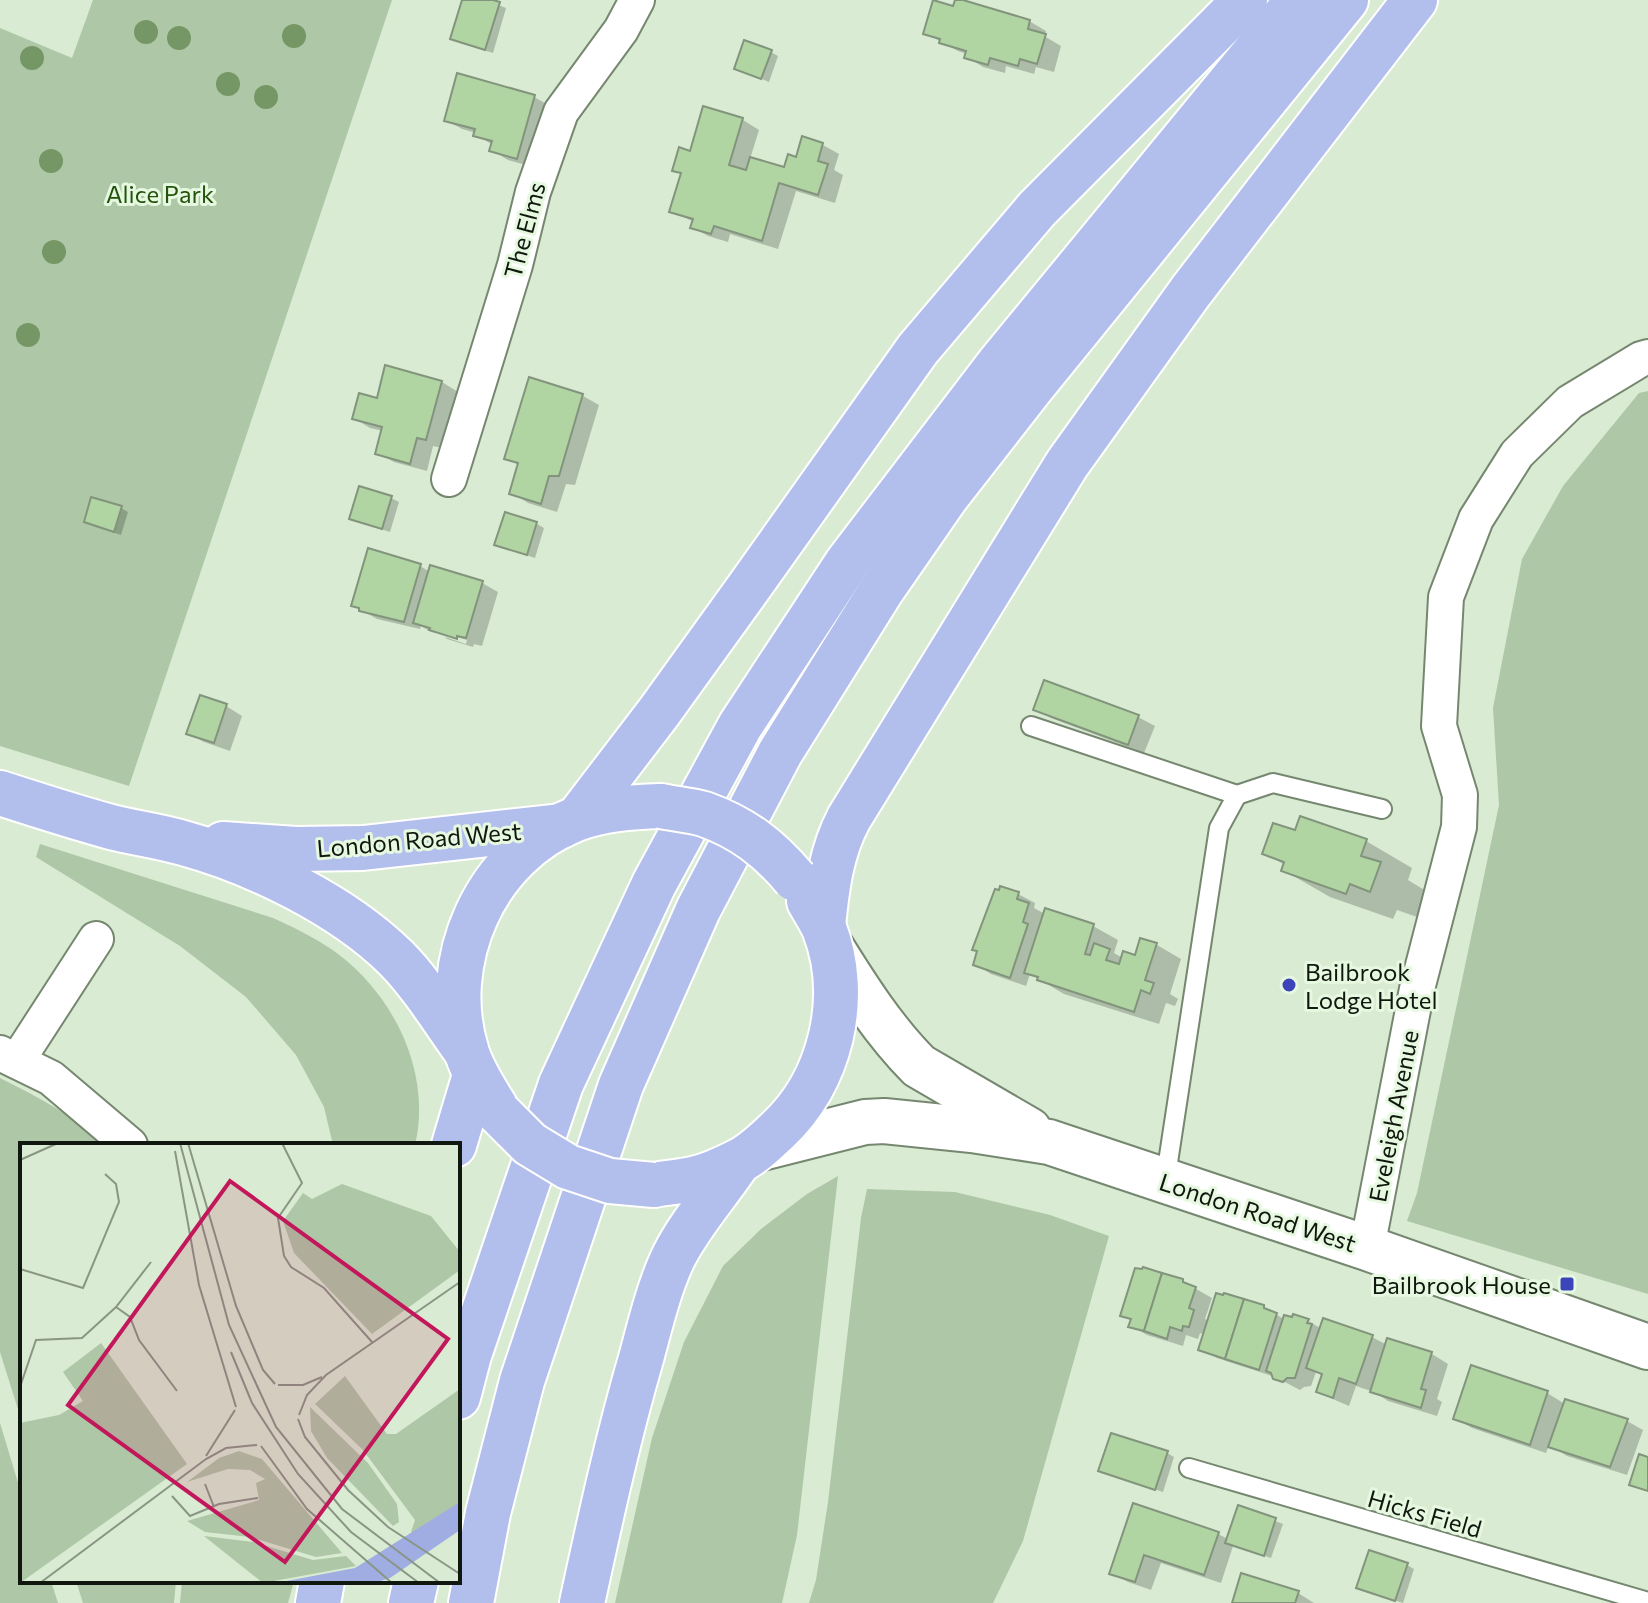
<svg xmlns="http://www.w3.org/2000/svg" width="1648" height="1603" viewBox="0 0 1648 1603" font-family="Commissioner,sans-serif">
  <style>
    .green { fill: #aec7a6 }
    .shadow { fill: #0003 }
    .building { fill: #b0d5a3; stroke: #83947d; stroke-width: 2 }
    .lines { fill: none; stroke-linecap: round; stroke-linejoin: round }
    .lane-casing { stroke: #768770; stroke-width: 22 }
    .street-casing { stroke: #768770; stroke-width: 38 }
    .secondary-casing { stroke: #768770; stroke-width: 48 }
    .highway-casing { stroke: #fff; stroke-width: 48 }
    .lane { stroke: #fff; stroke-width: 18 }
    .street { stroke: #fff; stroke-width: 34 }
    .secondary { stroke: #fff; stroke-width: 44 }
    .highway { stroke: #b2beec; stroke-width: 44 }
    .highway-bridge-casing { stroke: #fff; stroke-width: 48; stroke-linecap: butt }
    .highway-bridge { stroke: #b2beec; stroke-width: 44 }
    .tree { fill: #759766 }
    .poi-dot { fill: #3b45b9; stroke: #e6f9e0; stroke-width: 3 }
    .labels { text-anchor: middle; dominant-baseline: central; stroke-width: 6; stroke-linejoin: round; paint-order: stroke }
    .park-label { font-size: 24px; fill: #23520d; stroke: #e6f9e0 }
    .street-label { font-size: 24px; fill: #10170e; stroke: #e6f9e0 }
    .poi-label { font-size: 24px; fill: #10170e; stroke: #e6f9e0; text-anchor: start }
    .inset-road { fill: none; stroke: #899684; stroke-width: 2 }
    .view { fill: #c2185b; fill-opacity: 0.15; stroke: #c2185b; stroke-width: 4 }
    .inset-edge { fill: none; stroke: #10170e; stroke-width: 4 }
  </style>
  <rect width="100%" height="100%" fill="#d9ebd2"/>
  <!-- green -->
  <g class="green">
    <path d="M93,0H392L129,786L0,746V28L72,58Z"/>
    <path d="M1648,391V1294L1407,1221L1417,1193L1499,805L1493,708L1522,559L1563,486L1639,393Z"/>
    <path d="M40,844L273,918C295,928 318,939 338,954C395,997 432,1074 415,1145H333L324,1107L296,1055L246,997L180,946L36,857Z"/>
    <path d="M0,1078C38,1097 76,1117 108,1145H22V1422L0,1352Z"/>
    <path d="M838,1176L797,1535L782,1603H615L652,1438L684,1342L723,1266L761,1229L807,1194Z"/>
    <path d="M867,1189L955,1192L1050,1215L1109,1236L1023,1541L993,1603H809L816,1580L828,1502L861,1218Z"/>
    <path d="M0,1423L22,1496V1581H51L58,1603H0Z"/>
    <path d="M76,1581H176L174,1603H83Z"/>
    <path d="M182,1581H294L288,1603H180Z"/>
  </g>
  <!-- shadow -->
  <g class="shadow">
    <path d="M464,0H486L506,8L493,53L460,43L453,38Z"/>
    <path d="M955,8L1029,21L1046,31L1044,36L1061,46L1054,72L1036,67L1034,74L1006,66L1005,73L983,67L967,57V54L958,51L925,33Z"/>
    <path d="M771,52L778,56L769,82L736,68Z"/>
    <path d="M534,97L550,106L533,167L508,160L491,150L493,145L476,135V133L462,129L446,120Z"/>
    <path d="M705,108L743,120L759,130L750,159L785,170L797,160L804,139L823,145L839,154L834,170L843,175L835,203L796,191L778,249L730,234L728,242L708,236L692,227L694,222L671,211L682,174L675,170L691,153Z"/>
    <path d="M530,380L583,396L599,405L575,485L566,484L557,512L528,503L512,493L520,466L507,458Z"/>
    <path d="M442,382L458,392L442,448L433,446L427,471L394,462L378,453L383,431L370,428L354,418L378,400Z"/>
    <path d="M391,498L399,502L390,532L359,522Z"/>
    <path d="M121,508L128,512L121,535L93,526L86,521Z"/>
    <path d="M506,515L537,524L544,528L535,558L504,548L497,544Z"/>
    <path d="M420,566L430,572L482,583L498,592L482,646L474,644L473,647L447,639L445,637L466,644L467,640L433,630L437,633L431,632L421,626L420,629L377,619L353,605Z"/>
    <path d="M1045,682L1138,717L1155,726L1144,753L1051,718L1035,709Z"/>
    <path d="M226,706L242,716L230,751L204,742L188,733Z"/>
    <path d="M1296,833L1366,841L1412,868L1408,880L1426,891L1417,917L1397,910L1393,919L1330,897L1283,870L1285,865L1264,853Z"/>
    <path d="M1001,888L1018,894L1035,903L1034,908L1045,914L1093,926L1118,940L1114,953L1123,958H1136L1142,940L1157,945L1181,959L1170,994L1178,999L1175,1006L1166,1003L1159,1024L1064,994L1030,974L1026,986L991,974L975,964Z"/>
    <path d="M1182,1281L1212,1298L1205,1319L1209,1321L1263,1307L1284,1319L1308,1321L1322,1329L1372,1337L1387,1345L1388,1341L1432,1354L1448,1364L1437,1399L1442,1402L1437,1416L1388,1401L1374,1392L1356,1386L1349,1406L1335,1400L1318,1391L1323,1376L1316,1372L1311,1386L1304,1387L1300,1390L1275,1377L1217,1358L1200,1349L1205,1335L1200,1333L1198,1339L1186,1335L1183,1346L1147,1335L1131,1326L1133,1320L1123,1315Z"/>
    <path d="M1473,1368L1547,1393L1565,1404L1627,1421L1643,1430L1627,1475L1567,1456L1549,1445L1546,1453L1472,1428L1455,1418Z"/>
    <path d="M1167,1453L1174,1457L1163,1492L1108,1474Z"/>
    <path d="M1134,1505L1218,1534L1228,1539L1239,1507L1283,1524L1271,1558L1233,1546L1221,1583L1161,1563L1151,1590L1128,1582L1112,1573Z"/>
    <path d="M1407,1565L1414,1569L1403,1603L1366,1591Z"/>
    <path d="M1298,1593L1314,1603H1234Z"/>
  </g>
  <!-- building -->
  <g class="building">
    <path d="M462,0H493L500,2L485,50L450,39Z"/>
    <path d="M933,0L953,6L955,0H963L1030,20L1028,29L1046,34L1037,64L1020,59L1018,66L990,58L988,65L964,58L966,51L939,43L940,39L923,34Z"/>
    <path d="M744,40L772,50L761,79L734,69Z"/>
    <path d="M457,73L535,95L517,159L489,151L492,141L473,136L475,129L444,121Z"/>
    <path d="M703,106L743,118L729,165L746,170L750,157L784,167L788,154L796,157L802,136L823,143L818,161L828,164L818,195L779,183L762,241L714,226L711,234L690,228L693,219L669,212L681,173L672,171L679,147L690,151Z"/>
    <path d="M385,365L442,381L426,440L417,438L410,464L375,454L382,427L352,419L359,393L377,398Z"/>
    <path d="M529,377L583,394L559,476H549L541,504L509,494L518,463L504,459Z"/>
    <path d="M359,486L392,496L382,529L349,519Z"/>
    <path d="M91,497L122,506L114,532L84,522Z"/>
    <path d="M505,512L537,522L527,555L494,545Z"/>
    <path d="M368,548L421,564L404,622L359,611V608L351,606Z"/>
    <path d="M430,565L483,581L466,638L457,636V639L429,630L430,628L413,623Z"/>
    <path d="M1044,680L1139,715L1128,745L1033,710Z"/>
    <path d="M200,695L227,704L214,743L186,734Z"/>
    <path d="M1300,816L1367,839L1361,856L1381,862L1370,892L1350,884L1346,894L1281,871L1284,862L1262,854L1273,823L1295,830Z"/>
    <path d="M1000,886L1019,892L1017,899L1029,903L1023,922L1028,924L1010,978L973,965L977,951L972,950L995,889L999,890Z"/>
    <path d="M1045,908L1094,924L1085,954L1090,955L1094,943L1110,949L1106,960L1119,964L1123,951L1135,955L1140,938L1157,943L1145,980L1154,983L1150,994L1141,990L1134,1012L1037,980L1038,977L1024,973Z"/>
    <path d="M1143,1267L1162,1273L1144,1331L1128,1327L1131,1319L1120,1316L1135,1268L1142,1269Z"/>
    <path d="M1162,1273L1183,1279V1282L1196,1287L1189,1308L1194,1310L1189,1327L1183,1326L1182,1331L1170,1327L1167,1339L1144,1331Z"/>
    <path d="M1216,1293L1223,1295L1224,1293L1244,1299L1225,1359L1198,1350Z"/>
    <path d="M1244,1299L1264,1305V1308L1277,1313L1259,1370L1225,1359Z"/>
    <path d="M1293,1314L1309,1319L1307,1323L1312,1324L1295,1378H1287L1283,1382L1273,1379L1271,1373L1266,1371L1284,1315L1292,1317Z"/>
    <path d="M1323,1318L1373,1335L1356,1384L1339,1378L1333,1398L1316,1392L1322,1374L1306,1368Z"/>
    <path d="M1387,1338L1432,1352L1421,1389L1426,1390L1421,1408L1370,1392Z"/>
    <path d="M1471,1365L1548,1391L1530,1445L1453,1419Z"/>
    <path d="M1565,1399L1628,1419L1610,1467L1548,1447Z"/>
    <path d="M1111,1433L1168,1451L1155,1490L1098,1471Z"/>
    <path d="M1639,1454L1648,1457V1491L1629,1485Z"/>
    <path d="M1133,1503L1219,1532L1204,1575L1144,1555L1135,1582L1109,1574Z"/>
    <path d="M1238,1505L1276,1518L1264,1556L1225,1543Z"/>
    <path d="M1369,1550L1408,1563L1395,1601L1356,1588Z"/>
    <path d="M1241,1573L1299,1591L1295,1603H1232Z"/>
  </g>
  <g class="lines">
    <defs>
      <g id="lane">
        <path d="M1031,726L1237,795"/>
        <path d="M1165,1182L1219,828L1237,795L1273,783L1382,809"/>
        <path d="M1189,1468L1648,1602"/>
      </g>
      <g id="street">
        <path d="M449,479L515,265L533,192L561,112L621,30L637,0"/>
        <path d="M0,1053L51,1078L130,1145"/>
        <path d="M17,1061L96,939"/>
        <path d="M1367,1248L1417,989L1459,827L1460,795L1439,726L1446,597L1476,519L1517,454L1570,402L1641,359L1648,357"/>
      </g>
      <g id="secondary">
        <path d="M830,945C856,987 884,1031 919,1066L1029,1130"/>
        <path d="M758,1149L865,1122L884,1121L972,1130L1049,1142L1367,1248L1648,1347"/>
      </g>
      <g id="highway">
        <path d="M0,793C37,805 74,817 111,827C135,833 159,836 183,843C256,863 342,905 396,958C421,983 445,1022 466,1051"/>
        <path d="M578,818L659,712L749,587L918,349L1037,209L1245,0"/>
        <path d="M223,844L296,849L363,848L561,826"/>
        <path d="M823,925C827,887 831,852 849,818L1067,464L1191,291L1415,0"/>
        <path d="M499,1113C487,1093 474,1075 467,1053C438,962 485,854 576,819C603,809 631,807 661,806"/>
        <path d="M454,1145L475,1075"/>
        <path d="M654,1185C668,1182 683,1182 697,1178C710,1175 725,1168 737,1162C752,1155 764,1143 776,1132C831,1082 851,997 824,928C820,919 814,910 809,901"/>
        <path d="M458,1397L469,1355L561,1084L654,884L740,726L847,563L998,365L1298,0"/>
        <path d="M318,1603L322,1581"/>
        <path d="M411,1603L416,1581"/>
        <path d="M471,1603L488,1513L522,1381L621,1085L698,910L780,753L881,591L946,497L1031,388L1346,0"/>
        <path d="M582,1603C600,1520 618,1437 642,1355C650,1325 660,1284 674,1256C691,1222 718,1193 739,1161"/>
      </g>
    </defs>
    <!-- lane casing -->
    <use href="#lane" class="lane-casing"/>
    <!-- street casing -->
    <use href="#street" class="street-casing"/>
    <!-- secondary casing -->
    <use href="#secondary" class="secondary-casing"/>
    <!-- highway casing -->
    <use href="#highway" class="highway-casing"/>
    <!-- lane -->
    <use href="#lane" class="lane"/>
    <!-- street -->
    <use href="#street" class="street"/>
    <!-- secondary -->
    <use href="#secondary" class="secondary"/>
    <!-- highway -->
    <use href="#highway" class="highway"/>
    <defs>
      <g id="highway-bridge">
        <path d="M661,806C675,809 690,810 704,814C743,828 769,848 795,879"/>
        <path d="M499,1113L530,1144L568,1167L610,1181L654,1185"/>
      </g>
    </defs>
    <!-- highway-bridge casing -->
    <use href="#highway-bridge" class="highway-bridge-casing"/>
    <!-- highway-bridge -->
    <use href="#highway-bridge" class="highway-bridge"/>
  </g>
  <!-- trees -->
  <g class="tree">
    <circle cx="146" cy="32" r="12"/>
    <circle cx="294" cy="36" r="12"/>
    <circle cx="179" cy="38" r="12"/>
    <circle cx="32" cy="58" r="12"/>
    <circle cx="228" cy="84" r="12"/>
    <circle cx="266" cy="97" r="12"/>
    <circle cx="51" cy="161" r="12"/>
    <circle cx="54" cy="252" r="12"/>
    <circle cx="28" cy="335" r="12"/>
  </g>
  <!-- markers -->
  <g class="poi-dot">
    <circle cx="1289" cy="985" r="8"/>
    <rect x="1559" y="1276" width="16" height="16" rx="4"/>
  </g>
  <g class="labels">
    <!-- park labels -->
    <g class="park-label">
      <text x="160" y="193">Alice Park</text>
    </g>
    <!-- street labels -->
    <g class="street-label">
      <text transform="translate(524 230) rotate(-75)">The Elms</text>
      <text transform="translate(419 839) rotate(-5)">London Road West</text>
      <text transform="translate(1393 1116) rotate(-79)">Eveleigh Avenue</text>
      <text transform="translate(1258 1212) rotate(18)">London Road West</text>
      <text transform="translate(1425 1513) rotate(16)">Hicks Field</text>
    </g>
    <!-- poi labels -->
    <g class="poi-label">
      <text x="1305" y="971">Bailbrook<tspan x="1305" dy="28">Lodge Hotel</tspan></text>
      <text x="1551" y="1284" text-anchor="end">Bailbrook House</text>
    </g>
  </g>
  <!-- overview -->
  <g transform="translate(20 1143)">
    <rect width="440" height="440" fill="#d9ebd2"/>
    <path d="M322,41L411,73L440,109V127L352,191L274,110L263,78L283,50L292,56ZM81,200L167,321L0,440V280L39,272L63,258L43,229ZM325,233L367,291H376L440,246V364L404,393L391,389L395,377L343,307L295,261ZM290,264L348,320L377,361L379,379L373,383L307,315L291,288ZM219,308L242,316L322,410L296,414L230,394L185,389L167,378L239,357L236,340L245,336L230,327L208,326L167,339L199,315ZM184,393L233,399L293,417L326,413L336,423L243,440Z" fill="#aec7a6"/>
    <path d="M440,359V387L370,435L354,440H256L335,425Z" fill="#9fade3"/>
    <path class="inset-road" d="M160,0L209,182L256,284L322,366L420,440M168,0L216,163L243,227L255,241M262,0L282,40L258,75L264,113L271,124L304,145L352,199M155,8L179,142L216,264M0,17L38,0M0,126L63,145L99,59L96,41L85,31M96,164L110,174L119,197L157,248M211,209L232,260L278,331L331,389L399,440M258,242H283L302,234M0,244L16,197L62,195L96,164L131,119M279,272L287,252L306,232L440,139M278,276L285,294L328,347L368,384L440,431M241,303L287,366L372,440M186,313L215,267M185,341L194,364M152,353L170,373L199,361L238,355M20,440L186,316L206,305L237,302"/>
    <path class="view" d="M210,38L428,196L265,419L48,262Z"/>
    <rect width="440" height="440" class="inset-edge"/>
  </g>
</svg>
